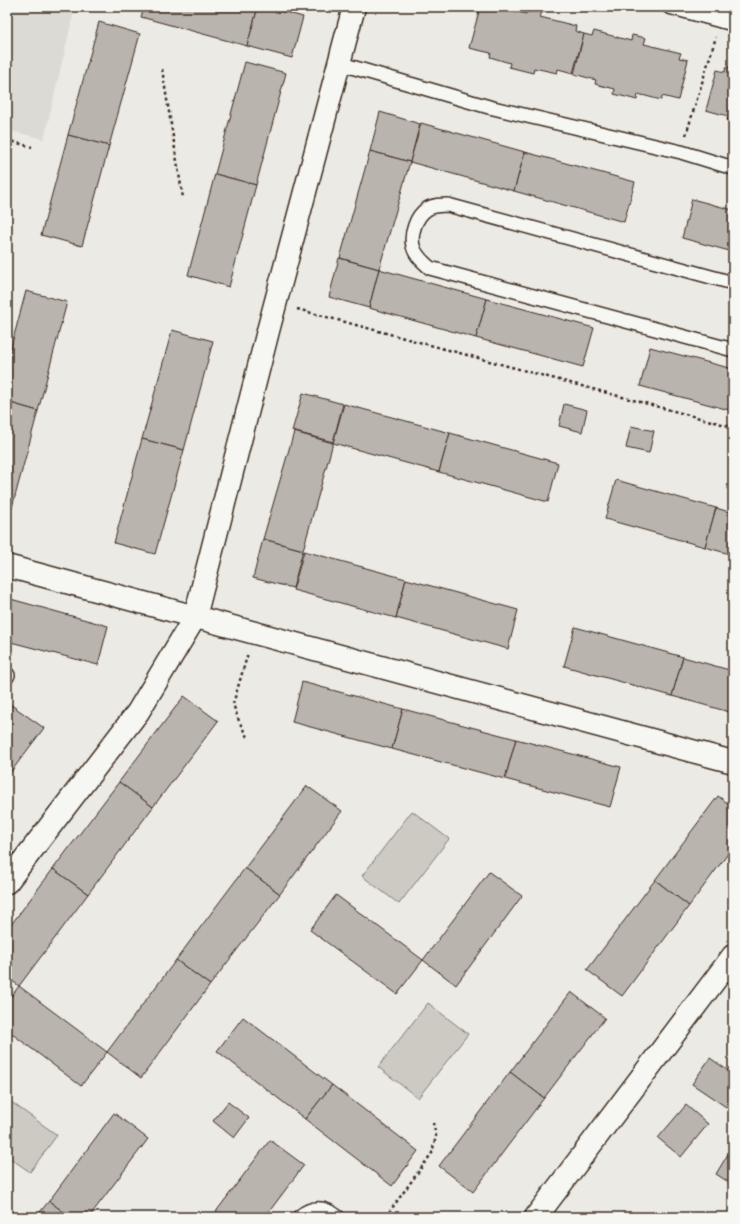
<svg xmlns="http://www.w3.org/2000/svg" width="740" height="1224" viewBox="0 0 740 1224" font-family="Caveat,sans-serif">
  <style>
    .built { fill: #dcdad4 }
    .green { fill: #cdcac4; stroke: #847a71 }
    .building { fill: #bab4ae; stroke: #3b2a1e }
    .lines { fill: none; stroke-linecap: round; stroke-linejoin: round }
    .service-casing { stroke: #3b2a1e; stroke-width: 16 }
    .minor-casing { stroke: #3b2a1e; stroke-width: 25 }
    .path { stroke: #3b2a1e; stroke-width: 2.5; stroke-dasharray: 3 3; stroke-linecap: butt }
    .service { stroke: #f6f6f2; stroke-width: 13 }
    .minor { stroke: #f6f6f2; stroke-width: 22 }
  </style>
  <rect width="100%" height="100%" fill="#ebeae5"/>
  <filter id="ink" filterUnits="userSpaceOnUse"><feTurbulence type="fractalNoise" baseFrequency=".025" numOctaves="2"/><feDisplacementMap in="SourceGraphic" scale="8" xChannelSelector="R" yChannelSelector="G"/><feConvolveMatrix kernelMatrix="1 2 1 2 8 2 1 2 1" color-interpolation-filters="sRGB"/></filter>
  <g filter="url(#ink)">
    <!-- built -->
    <path class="built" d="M7,7H75L44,139L7,130Z"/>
    <!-- green -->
    <g class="green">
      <path d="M412,811L449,839L399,904L362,876Z"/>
      <path d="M428,1003L468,1034L418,1098L378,1067Z"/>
      <path d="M7,1099L57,1135L30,1172L7,1156Z"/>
    </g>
    <!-- building -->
    <g class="building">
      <path d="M144,7H258L247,46L141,17Z"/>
      <path d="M258,7H266L303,17L292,58L247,46Z"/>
      <path d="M489,7H499L526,14L528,8L542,12L540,17L576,26L575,31L584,34L573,73L558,69L557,73L534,68L533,73L509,67L510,63L490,57L491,53L469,48L480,8L488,10Z"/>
      <path d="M99,22L140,34L109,146L68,135Z"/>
      <path d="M594,31L631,41L632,35L646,38L644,44L681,53L679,58L688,60L678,100L662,96L661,100L638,94L637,100L614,94L615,89L595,84L596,80L574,74L584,34L592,36Z"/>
      <path d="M245,62L286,73L256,185L215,174Z"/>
      <path d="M726,67L733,68V121L727,120L728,116L706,110L717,70L725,72Z"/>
      <path d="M380,112L420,124L410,162L370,151Z"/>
      <path d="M421,123L525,152L514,191L410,162Z"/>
      <path d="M68,135L109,146L82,246L41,235Z"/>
      <path d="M370,151L410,162L379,269L340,258Z"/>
      <path d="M525,152L635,182L624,222L514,191Z"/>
      <path d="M215,174L256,185L229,287L188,275Z"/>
      <path d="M692,199L733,210V252L682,238Z"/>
      <path d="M339,258L379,269L369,308L329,297Z"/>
      <path d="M379,269L487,299L476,338L369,308Z"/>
      <path d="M26,291L67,302L38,411L7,402V362Z"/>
      <path d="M487,299L594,328L583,367L476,338Z"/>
      <path d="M172,330L213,341L184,450L142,439Z"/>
      <path d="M650,347L733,369V411L640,386Z"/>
      <path d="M303,393L343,404L333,442L292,431Z"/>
      <path d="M7,402L38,411L10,515H7Z"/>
      <path d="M344,404L450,433L439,472L333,443Z"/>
      <path d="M564,404L587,410L582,432L559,426Z"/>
      <path d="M631,426L654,431L649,453L626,448Z"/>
      <path d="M294,432L333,443L303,550L263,539Z"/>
      <path d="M450,433L558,463L548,502L439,472Z"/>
      <path d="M142,439L184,450L155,554L114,543Z"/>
      <path d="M616,480L716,508L705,547L605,519Z"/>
      <path d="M716,508L733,513V555L705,547Z"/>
      <path d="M263,539L303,550L293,588L253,578Z"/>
      <path d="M304,551L406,579L396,618L293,590Z"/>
      <path d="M406,579L518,610L508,649L396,618Z"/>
      <path d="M7,598L108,626L98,665L7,641Z"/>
      <path d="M575,627L683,657L672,696L564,666Z"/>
      <path d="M683,657L733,671V713L672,696Z"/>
      <path d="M302,682L403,709L392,749L292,722Z"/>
      <path d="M184,696L218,721L153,807L119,782Z"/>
      <path d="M10,704L44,728L7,777V708Z"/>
      <path d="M403,709L516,739L505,779L392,749Z"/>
      <path d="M516,739L621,767L610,807L505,779Z"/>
      <path d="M119,782L153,807L88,894L53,869Z"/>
      <path d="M307,786L342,811L280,894L245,868Z"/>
      <path d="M718,796L733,807V847L689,906L655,880Z"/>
      <path d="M245,868L280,894L210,985L176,960Z"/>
      <path d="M53,869L88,894L19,986L7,977V930Z"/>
      <path d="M489,872L522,896L456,985L423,960Z"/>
      <path d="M655,880L689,906L622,996L587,970Z"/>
      <path d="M336,895L423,960L397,994L310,930Z"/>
      <path d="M176,960L210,985L141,1078L107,1052Z"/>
      <path d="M19,986L107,1052L81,1086L7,1030V1002Z"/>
      <path d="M571,992L605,1018L544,1098L510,1072Z"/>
      <path d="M243,1017L332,1085L305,1119L217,1051Z"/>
      <path d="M710,1058L733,1074V1097L726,1107L692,1084Z"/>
      <path d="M510,1072L544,1098L473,1192L439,1166Z"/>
      <path d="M332,1085L418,1151L392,1186L305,1119Z"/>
      <path d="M228,1102L249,1118L234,1138L213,1121Z"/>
      <path d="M686,1105L708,1124L681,1157L658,1138Z"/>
      <path d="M114,1113L148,1139L89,1217H70L49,1201Z"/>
      <path d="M270,1140L304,1165L265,1217H212Z"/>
      <path d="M731,1149L733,1150V1185L716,1174Z"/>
      <path d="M49,1201L70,1217H36Z"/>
    </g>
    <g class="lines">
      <defs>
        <g id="service">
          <path d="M669,7L721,21"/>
          <path d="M725,7L721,21L733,24"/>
          <path d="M338,63L489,107L681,152L733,168"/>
          <path d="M733,283L448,205C441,205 433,205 427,209C416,216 410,234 413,246C415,255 423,262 430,268L733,350"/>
          <path d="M7,677L8,675"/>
          <path d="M299,1217C312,1206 324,1206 338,1217"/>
        </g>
        <g id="minor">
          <path d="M7,566L733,762"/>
          <path d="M7,882L138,712L195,617L268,331L354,7"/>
          <path d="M536,1217L733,956"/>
        </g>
      </defs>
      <!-- service casing -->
      <use href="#service" class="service-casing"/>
      <!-- minor casing -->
      <use href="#minor" class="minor-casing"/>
      <!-- path -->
      <g class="path">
        <path d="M162,69L183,198"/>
        <path d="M686,135L716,37"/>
        <path d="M7,140L32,147"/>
        <path d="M297,309L733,427"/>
        <path d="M247,737L239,721L233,704L248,653"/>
        <path d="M389,1217L387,1215L432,1153L436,1136L433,1123"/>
      </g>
      <!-- service -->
      <use href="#service" class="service"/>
      <!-- minor -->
      <use href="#minor" class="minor"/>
    </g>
  </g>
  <!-- margin -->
  <rect width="740" height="1224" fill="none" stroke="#f6f6f2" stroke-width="24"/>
  <rect x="12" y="12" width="716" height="1200" fill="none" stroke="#3b2a1e" stroke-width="1.5" filter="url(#ink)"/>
</svg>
